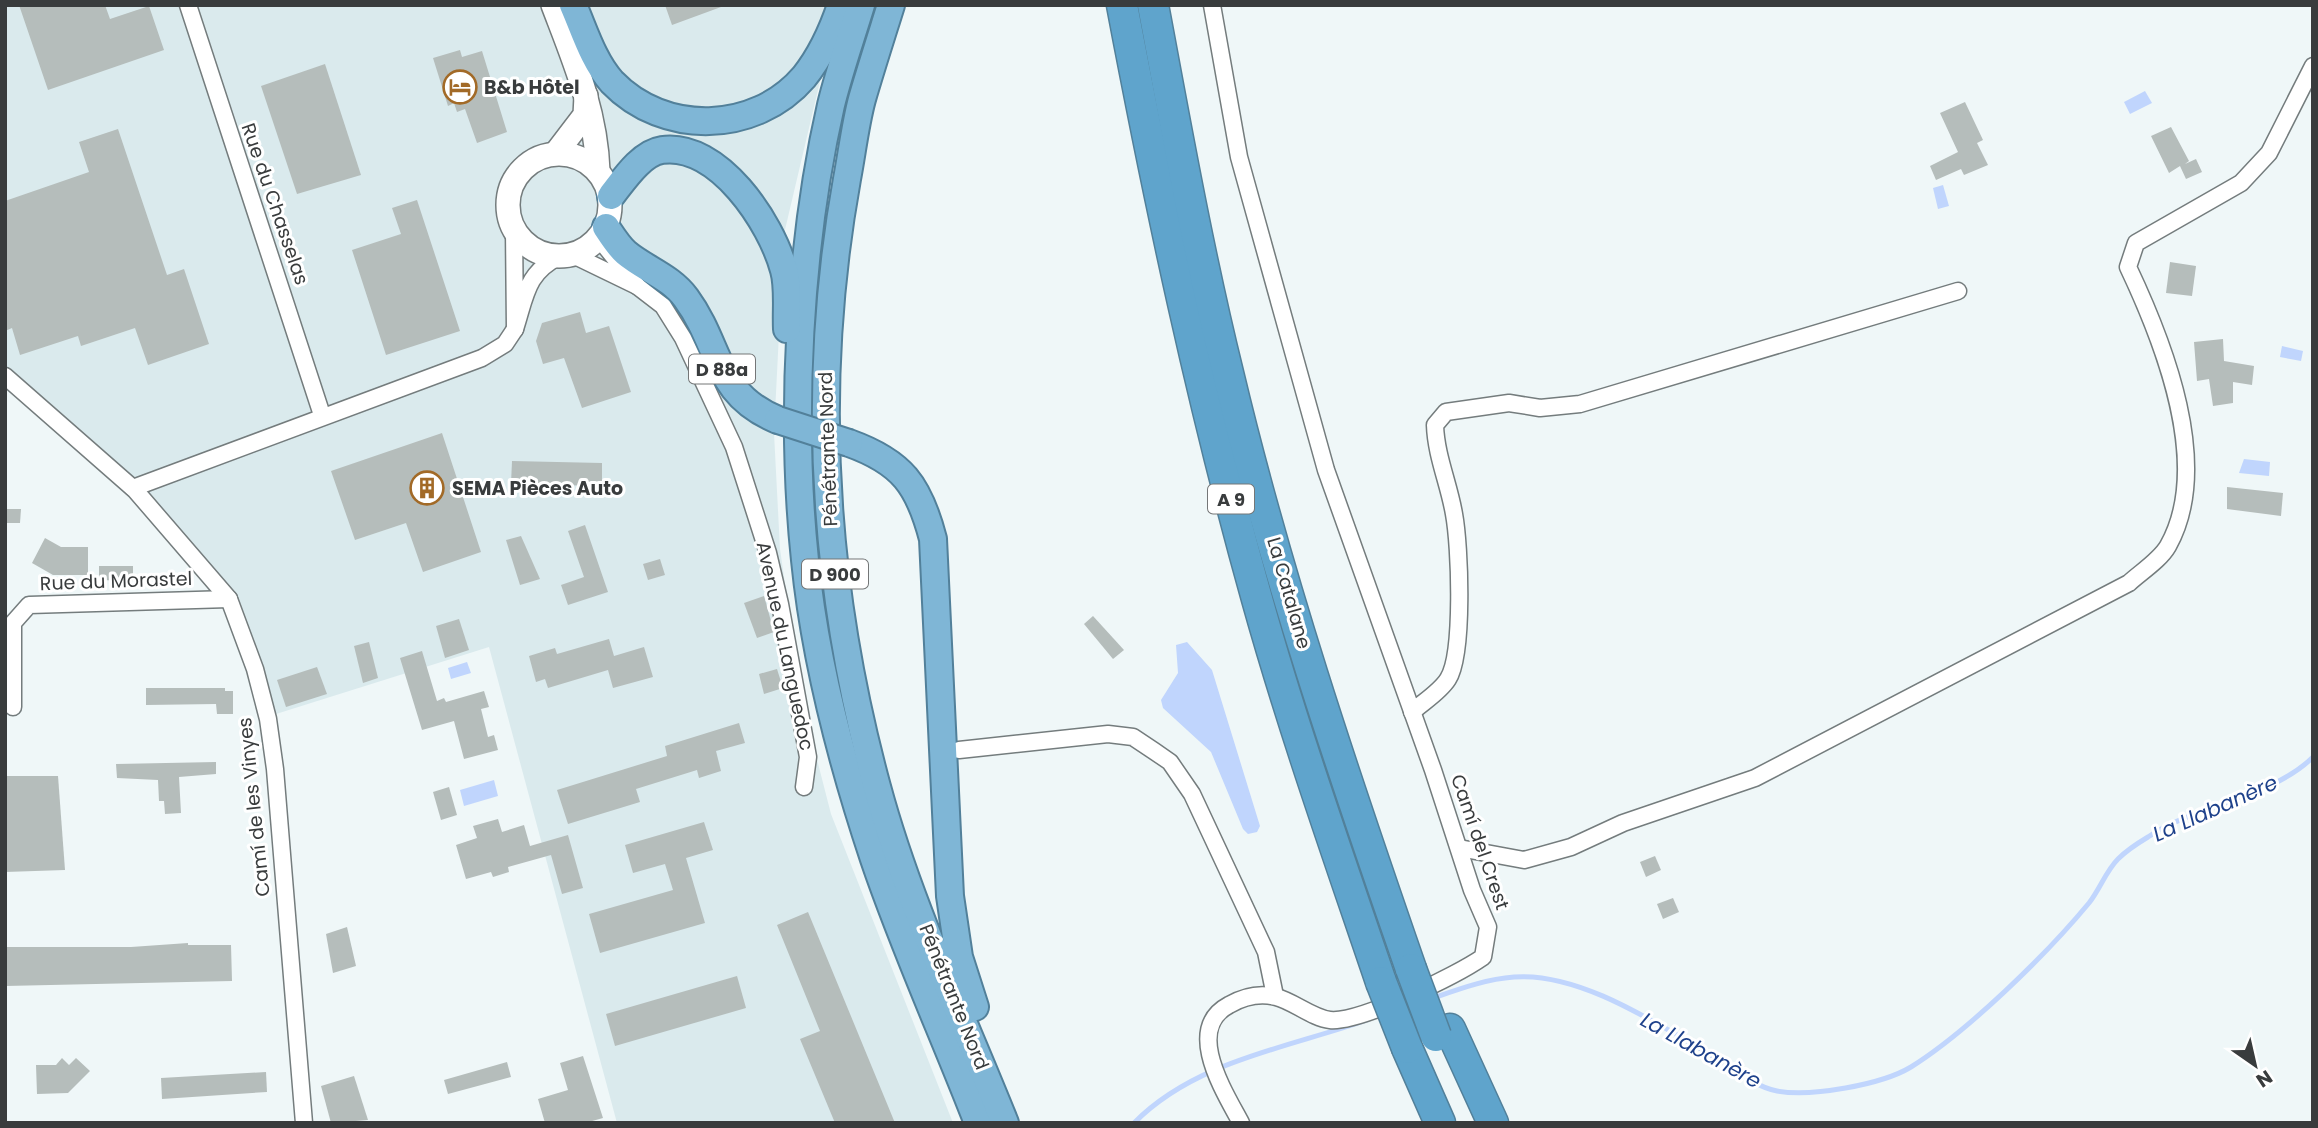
<svg xmlns="http://www.w3.org/2000/svg" width="2318" height="1128" viewBox="0 0 2318 1128" font-family="Poppins,sans-serif">
  <style>
    .built { fill: #daeaed }
    .water { fill: #c0d5fd }
    .lines { fill: none; stroke-linecap: round; stroke-linejoin: round }
    .stream { stroke: #c0d5fd; stroke-width: 5 }
    .building { fill: #b5bdbb }
    .minor-casing { stroke: #747c7d; stroke-width: 19 }
    .secondary-casing { stroke: #747c7d; stroke-width: 26 }
    .trunk-casing { stroke: #52809a; stroke-width: 30 }
    .motorway-casing { stroke: #52809a; stroke-width: 33 }
    .minor { stroke: #fff; stroke-width: 16 }
    .secondary { stroke: #fff; stroke-width: 23 }
    .trunk { stroke: #7fb6d6; stroke-width: 26 }
    .motorway { stroke: #5fa4cc; stroke-width: 30 }
    .trunk-bridge-casing { stroke: #52809a; stroke-width: 30; stroke-linecap: butt }
    .motorway-bridge-casing { stroke: #52809a; stroke-width: 33; stroke-linecap: butt }
    .trunk-bridge { stroke: #7fb6d6; stroke-width: 26 }
    .motorway-bridge { stroke: #5fa4cc; stroke-width: 30 }
    .labels { text-anchor: middle; dominant-baseline: central; stroke-width: 6; stroke-linejoin: round; paint-order: stroke }
    .shield { fill: #fff; stroke: #747677; stroke-width: 2 }
    .shield-label { font-size: 18px; font-weight: bold; fill: #393c3d }
    .poi-label { font-size: 19px; font-weight: bold; fill: #393c3d; stroke: #fff; text-anchor: start }
    .street-label { font-size: 19px; fill: #393c3d; stroke: #fff }
    .water-label { font-size: 21px; font-style: italic; fill: #1e418b; stroke: #fff }
  </style>
  <rect width="100%" height="100%" fill="#eff7f8"/>
  <!-- built -->
  <path class="built" d="M5,5H838L784,234L774,433L780,549L801,697L831,814L953,1123H617L489,647L276,714L224,588L5,369Z"/>
  <!-- water -->
  <g class="water">
    <path d="M2145,91L2152,103L2130,114L2124,102Z"/>
    <path d="M1943,185L1949,206L1938,209L1933,188Z"/>
    <path d="M2282,346L2303,351L2301,361L2280,357Z"/>
    <path d="M2244,459L2270,462L2269,476L2239,473Z"/>
    <path d="M1187,642L1212,670L1260,826L1257,832L1248,834L1243,829L1211,752L1163,708L1161,700L1178,673L1176,645Z"/>
    <path d="M467,662L471,673L451,679L448,668Z"/>
    <path d="M494,780L498,796L464,806L460,790Z"/>
  </g>
  <g class="lines">
    <!-- stream -->
    <g class="stream">
      <path d="M1433,998C1459,989 1486,979 1514,977C1579,972 1654,1022 1708,1053C1728,1065 1754,1087 1777,1091C1811,1097 1881,1085 1911,1067C1967,1032 2046,955 2089,903C2100,889 2106,871 2118,859C2126,851 2138,843 2148,837C2197,804 2272,798 2313,757"/>
      <path d="M1134,1123C1195,1061 1287,1048 1367,1020"/>
    </g>
  </g>
  <!-- building -->
  <g class="building">
    <path d="M19,5H105L110,19L149,6L164,50L48,90Z"/>
    <path d="M665,5H721V7L672,25Z"/>
    <path d="M460,50L462,57L482,51L507,132L477,143L465,109L457,112L454,103L448,106L433,58Z"/>
    <path d="M325,64L361,175L297,194L261,86Z"/>
    <path d="M1965,102L1983,140L1977,143L1988,165L1964,175L1961,169L1936,180L1930,166L1958,152L1940,113Z"/>
    <path d="M2171,127L2189,161L2185,164L2196,159L2202,172L2186,179L2180,166L2169,173L2151,136Z"/>
    <path d="M118,129L167,275L184,269L209,344L148,365L135,328L81,346L78,336L20,355L12,328L5,331V201L89,172L79,142Z"/>
    <path d="M417,200L460,331L386,355L352,250L401,234L392,208Z"/>
    <path d="M2170,262L2196,266L2192,296L2166,293Z"/>
    <path d="M580,312L586,333L609,326L631,392L582,408L564,358L543,364L536,341L542,323Z"/>
    <path d="M2223,339L2224,361L2254,366L2252,385L2233,382V403L2213,406L2209,379L2197,381L2194,342Z"/>
    <path d="M442,433L481,552L423,572L406,523L355,540L331,471Z"/>
    <path d="M512,461L602,463V486L511,484Z"/>
    <path d="M2227,487L2283,493L2281,516L2227,509Z"/>
    <path d="M5,509H21L20,523H5Z"/>
    <path d="M585,525L608,592L568,605L561,585L584,577L568,531Z"/>
    <path d="M521,536L540,579L520,585L506,540Z"/>
    <path d="M45,538L61,547H88V575H53L32,563Z"/>
    <path d="M660,559L665,575L648,580L643,564Z"/>
    <path d="M99,566H133V581L99,580Z"/>
    <path d="M764,596L774,632L757,638L744,603Z"/>
    <path d="M1093,616L1124,650L1113,659L1084,624Z"/>
    <path d="M459,619L469,650L445,658L436,626Z"/>
    <path d="M609,639L614,656L644,647L653,677L613,688L608,670L548,688L545,679L536,682L529,656L555,648L557,654Z"/>
    <path d="M369,642L378,678L363,683L354,646Z"/>
    <path d="M422,651L437,701L444,698L446,702L484,691L489,707L481,709L488,737L494,735L498,750L464,759L454,721L422,730L400,658Z"/>
    <path d="M317,667L327,694L286,707L277,680Z"/>
    <path d="M777,669L783,688L764,694L759,674Z"/>
    <path d="M146,688H225V691H233V714H217L216,704L146,705Z"/>
    <path d="M739,723L745,743L716,751L721,771L699,778L697,770L636,789L640,802L568,824L557,790L667,756L665,746Z"/>
    <path d="M216,762V774L179,777L181,813L165,814L164,801H159L158,780L117,778L116,764Z"/>
    <path d="M5,776H58L65,870L5,872Z"/>
    <path d="M449,787L457,815L441,820L433,792Z"/>
    <path d="M498,819L502,832L524,825L530,846L568,835L583,888L562,894L551,855L508,867L509,872L493,877L491,872L466,879L456,845L477,838L473,826Z"/>
    <path d="M704,822L713,850L686,858L705,923L600,953L589,914L673,890L665,864L633,873L625,845Z"/>
    <path d="M1655,856L1661,870L1646,877L1640,862Z"/>
    <path d="M1673,898L1679,912L1663,919L1657,904Z"/>
    <path d="M808,912L895,1123H835L800,1039L820,1031L777,925Z"/>
    <path d="M347,927L356,966L333,973L326,934Z"/>
    <path d="M188,943V945H231L232,981L5,986V947H131Z"/>
    <path d="M737,976L746,1008L615,1046L606,1014Z"/>
    <path d="M583,1056L603,1118L585,1123H545L538,1099L568,1090L560,1063Z"/>
    <path d="M62,1058L69,1065L76,1058L90,1071L68,1093L37,1094L36,1065H56Z"/>
    <path d="M507,1062L511,1077L448,1094L444,1080Z"/>
    <path d="M266,1072L267,1092L162,1099L161,1078Z"/>
    <path d="M354,1076L368,1120L331,1123L321,1086Z"/>
  </g>
  <g class="lines">
    <defs>
      <g id="minor">
        <path d="M188,5L322,415"/>
        <path d="M1212,5L1239,157L1326,470L1433,770L1472,890L1488,927L1483,957C1457,975 1360,1023 1330,1020C1312,1018 1293,1001 1276,997C1260,993 1243,997 1229,1005C1184,1029 1224,1091 1241,1123"/>
        <path d="M514,230L515,329C526,295 526,273 560,256"/>
        <path d="M573,255L637,286L601,241"/>
        <path d="M637,286L663,306L683,338L734,447L768,553L780,604L808,757L804,787"/>
        <path d="M5,376L135,490L229,599L255,669L268,719L275,769L304,1123"/>
        <path d="M133,488L482,358L505,344L515,329"/>
        <path d="M13,707V623L29,605L229,599"/>
        <path d="M1412,712C1423,702 1440,692 1448,679C1464,654 1460,546 1454,514C1449,484 1436,456 1435,425L1446,412L1509,403L1540,408L1580,404L1958,291"/>
        <path d="M959,750L1108,734L1133,737L1154,751L1170,762L1192,794L1266,952L1275,996"/>
        <path d="M1459,848L1524,860L1571,847L1623,823L1755,778L2129,583C2141,572 2160,560 2168,546C2213,466 2164,343 2128,267L2136,243L2241,183L2269,153L2313,66"/>
      </g>
      <g id="secondary">
        <path d="M553,5C574,60 596,111 598,171"/>
        <path d="M556,153L585,115L586,96"/>
        <circle cx="559" cy="205" r="51"/>
      </g>
      <g id="trunk">
        <path d="M573,5C584,30 593,61 612,82C664,136 755,134 804,77C820,57 833,29 841,5"/>
        <path d="M861,5C851,38 839,72 831,105C799,245 790,418 805,560C815,661 842,763 874,859C904,948 944,1035 978,1123"/>
        <path d="M891,5C881,37 871,68 862,99C855,125 852,153 847,179C810,383 823,588 877,787C908,902 961,1013 1005,1123"/>
        <path d="M611,196C623,181 641,153 662,150C718,142 771,222 784,270C789,287 786,310 787,329"/>
        <path d="M606,227C612,236 618,246 626,253C645,269 671,277 686,298C722,347 714,394 778,420"/>
        <path d="M849,443C902,462 919,485 933,539L950,896L959,957L975,1007"/>
      </g>
      <g id="motorway">
        <path d="M1122,5C1160,205 1202,403 1257,599C1293,728 1338,855 1381,982"/>
        <path d="M1153,5C1176,128 1198,252 1228,373C1276,575 1343,773 1411,969"/>
        <path d="M1450,1029L1493,1123"/>
        <path d="M1407,1048L1440,1123"/>
      </g>
    </defs>
    <!-- minor casing -->
    <use href="#minor" class="minor-casing"/>
    <!-- secondary casing -->
    <use href="#secondary" class="secondary-casing"/>
    <!-- trunk casing -->
    <use href="#trunk" class="trunk-casing"/>
    <!-- motorway casing -->
    <use href="#motorway" class="motorway-casing"/>
    <!-- minor -->
    <use href="#minor" class="minor"/>
    <!-- secondary -->
    <use href="#secondary" class="secondary"/>
    <!-- trunk -->
    <use href="#trunk" class="trunk"/>
    <!-- motorway -->
    <use href="#motorway" class="motorway"/>
    <defs>
      <path id="trunk-bridge" d="M778,420L849,443"/>
      <g id="motorway-bridge">
        <path d="M1411,969L1436,1036"/>
        <path d="M1381,982L1407,1048"/>
      </g>
    </defs>
    <!-- trunk-bridge casing -->
    <use href="#trunk-bridge" class="trunk-bridge-casing"/>
    <!-- motorway-bridge casing -->
    <use href="#motorway-bridge" class="motorway-bridge-casing"/>
    <!-- trunk-bridge -->
    <use href="#trunk-bridge" class="trunk-bridge"/>
    <!-- motorway-bridge -->
    <use href="#motorway-bridge" class="motorway-bridge"/>
  </g>
  <!-- icons -->
  <defs>
    <symbol id="hotel-ring" viewBox="-11 -11 22 22"><circle r="9.5" fill="#fff" stroke="#a26a27" stroke-width="1.5"/><path d="M-6-4.5h1.5V1H6V5H4.5V3h-9V5H-6ZM-4 0a1.8 1.8 0 1 1 3.6 0ZM.5 0V-2.5h3Q6-2.5 6 0Z" fill="#a26a27"/></symbol>
    <symbol id="building-ring" viewBox="-11 -11 22 22"><circle r="9.5" fill="#fff" stroke="#a26a27" stroke-width="1.5"/><path d="M-4-6H4V6H1V3H-1V6H-4ZM-2.5-4.3h1.7v1.8h-1.7ZM.8-4.3h1.7v1.8H.8ZM-2.5-1h1.7V.8h-1.7ZM.8-1h1.7V.8H.8Z" fill="#a26a27"/></symbol>
  </defs>
  <g fill-rule="evenodd">
    <use href="#hotel-ring" x="441" y="68" width="38" height="38"/>
    <use href="#building-ring" x="408" y="469" width="38" height="38"/>
  </g>
  <g class="labels">
    <!-- shield labels -->
    <g class="shield">
      <rect x="689" y="354.5" width="66" height="29" rx="5"/>
      <rect x="1208" y="484.5" width="46" height="29" rx="5"/>
      <rect x="802" y="559.5" width="66" height="29" rx="5"/>
    </g>
    <g class="shield-label">
      <text x="722" y="369">D 88a</text>
      <text x="1231" y="499">A 9</text>
      <text x="835" y="574">D 900</text>
    </g>
    <!-- poi labels -->
    <g class="poi-label">
      <text x="484" y="87">B&amp;b Hôtel</text>
      <text x="452" y="488">SEMA Pièces Auto</text>
    </g>
    <!-- street labels -->
    <g class="street-label">
      <text transform="translate(275 204) rotate(71)">Rue du Chasselas</text>
      <text transform="translate(828 449) rotate(-92)">Pénétrante Nord</text>
      <text transform="translate(116 581) rotate(-2)">Rue du Morastel</text>
      <text transform="translate(1289 593) rotate(74)">La Catalane</text>
      <text transform="translate(785 646) rotate(78)">Avenue du Languedoc</text>
      <text transform="translate(254 807) rotate(-96)">Camí de les Vinyes</text>
      <text transform="translate(1480 842) rotate(71)">Camí del Crest</text>
      <text transform="translate(954 997) rotate(68)">Pénétrante Nord</text>
    </g>
    <!-- water labels -->
    <g class="water-label">
      <text transform="translate(2215 808) rotate(-24)">La Llabanère</text>
      <text transform="translate(1701 1050) rotate(29)">La Llabanère</text>
    </g>
  </g>
  <!-- border -->
  <rect width="2318" height="1128" fill="none" stroke="#393c3d" stroke-width="14"/>
  <!-- north arrow -->
  <g transform="translate(2255 1065) rotate(146)" stroke="#ffffff" stroke-width="5" paint-order="stroke">
  <path d="M0-5L12 26L0 18L-12 26Z" fill="#393c3d"/>
  <text y="-10" font-size="19" font-weight="bold" text-anchor="middle" fill="#393c3d">N</text>
  </g>
</svg>
